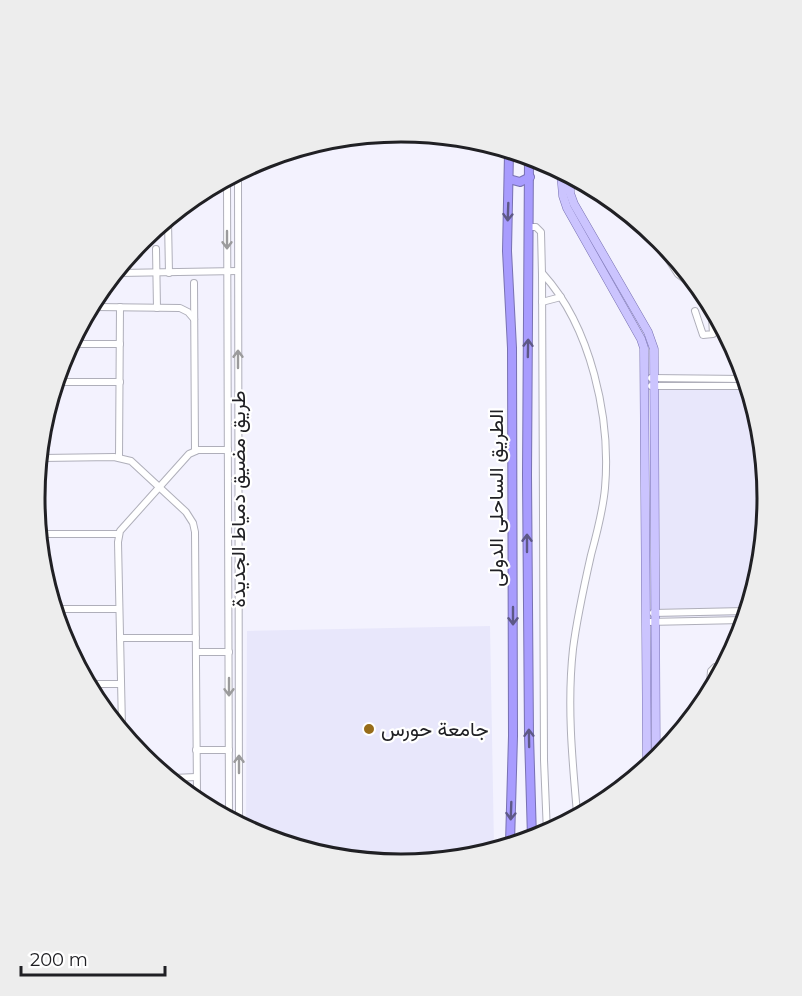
<svg xmlns="http://www.w3.org/2000/svg" width="802" height="996" viewBox="0 0 802 996" font-family="Montserrat,Vazirmatn,sans-serif">
  <style>
    .built { fill: #e8e7fb }
    .lines { fill: none; stroke-linecap: round; stroke-linejoin: round }
    .minor-casing { stroke: #afafba; stroke-width: 8 }
    .major-casing { stroke: #7871b2; stroke-width: 9 }
    .highway-casing { stroke: #7871b2; stroke-width: 10 }
    .minor { stroke: #fff; stroke-width: 6 }
    .major { stroke: #cbc4fe; stroke-width: 8 }
    .highway { stroke: #a89cfe; stroke-width: 8 }
    .oneway { stroke: #5d5886 }
    .oneway2 { stroke: #9b9b9c }
    .poi-dot { fill: #976c19; stroke: #fff; stroke-width: 2 }
    .labels { text-anchor: middle; dominant-baseline: central; stroke-width: 4.5; stroke-linejoin: round; paint-order: stroke }
    .street-label { font-size: 20px; fill: #202024; stroke: #fff }
    .poi-label { font-size: 20px; fill: #202024; stroke: #fff; text-anchor: start }
    .rim { fill: none; stroke: #202024; stroke-width: 3 }
  </style>
  <rect width="100%" height="100%" fill="#f3f2fe"/>
  <!-- built -->
  <g class="built">
    <path d="M650,382H744L767,498L744,616L651,617Z"/>
    <path d="M490,626L494,846L401,864L260,836L246,827L247,631Z"/>
  </g>
  <g class="lines">
    <defs>
      <g id="minor">
        <path d="M238,175L239,822"/>
        <path d="M227,182L229,816"/>
        <path d="M168,221L169,273"/>
        <path d="M529,227H536L541,232L542,274L544,760L547,833"/>
        <path d="M652,234L678,274L690,283"/>
        <path d="M156,249L157,308"/>
        <path d="M119,273L238,271"/>
        <path d="M543,274C591,327 611,418 605,488C603,510 597,533 591,555C584,586 577,617 573,649C567,703 572,758 577,813"/>
        <path d="M194,283L195,451"/>
        <path d="M542,302L561,297"/>
        <path d="M96,307L180,308L188,312L194,319"/>
        <path d="M695,311L703,335L713,334L712,317"/>
        <path d="M71,344H120"/>
        <path d="M651,378L744,379"/>
        <path d="M58,382H120"/>
        <path d="M651,386H745"/>
        <path d="M119,457L120,307"/>
        <path d="M42,458L114,457L131,461L186,512L193,523L195,532L197,794"/>
        <path d="M42,534H119"/>
        <path d="M57,609H119"/>
        <path d="M653,613L745,611"/>
        <path d="M647,622L743,620"/>
        <path d="M120,638H196"/>
        <path d="M196,652H229"/>
        <path d="M710,682L711,671L715,667H720"/>
        <path d="M93,684H121"/>
        <path d="M122,727L118,542L120,531L189,454L198,450H228"/>
        <path d="M196,750H229"/>
        <path d="M173,778L196,777"/>
      </g>
      <g id="major">
        <path d="M561,173L563,196L567,208L641,339L644,348L647,766"/>
        <path d="M570,178V193L574,204L648,332L654,349L656,760"/>
      </g>
      <g id="highway">
        <path d="M509,153L507,251L512,348L513,736L510,843"/>
        <path d="M529,157L527,475L529,735L532,838"/>
        <path d="M509,179L520,182L530,177"/>
      </g>
    </defs>
    <!-- minor casing -->
    <use href="#minor" class="minor-casing"/>
    <!-- major casing -->
    <use href="#major" class="major-casing"/>
    <!-- highway casing -->
    <use href="#highway" class="highway-casing"/>
    <!-- minor -->
    <use href="#minor" class="minor"/>
    <!-- major -->
    <use href="#major" class="major"/>
    <!-- highway -->
    <use href="#highway" class="highway"/>
  </g>
  <!-- one-way arrows -->
  <defs><path id="oneway-shaft" d="M-6 0H5M1.5-3L5.5 0L1.5 3" fill="none" stroke-width="1.6" stroke-linecap="round" stroke-linejoin="round" transform="scale(1.5)"/></defs>
  <g class="oneway">
    <use href="#oneway-shaft" transform="translate(508 212) rotate(92)"/>
    <use href="#oneway-shaft" transform="translate(528 348) rotate(-89)"/>
    <use href="#oneway-shaft" transform="translate(527 543) rotate(-90)"/>
    <use href="#oneway-shaft" transform="translate(513 616) rotate(90)"/>
    <use href="#oneway-shaft" transform="translate(529 738) rotate(-91)"/>
    <use href="#oneway-shaft" transform="translate(511 811) rotate(92)"/>
  </g>
  <g class="oneway2">
    <use href="#oneway-shaft" transform="translate(227 240) rotate(90)"/>
    <use href="#oneway-shaft" transform="translate(238 359) rotate(-90)"/>
    <use href="#oneway-shaft" transform="translate(229 687) rotate(90)"/>
    <use href="#oneway-shaft" transform="translate(239 764) rotate(-90)"/>
  </g>
  <!-- markers -->
  <circle class="poi-dot" cx="369" cy="729" r="6"/>
  <g class="labels">
    <!-- street labels -->
    <g class="street-label">
      <text transform="translate(496 498) rotate(-90)">الطريق الساحلى الدولى</text>
      <text transform="translate(238 499) rotate(-90)">طريق مضيق دمياط الجديدة</text>
    </g>
    <!-- poi labels -->
    <g class="poi-label">
      <text x="381" y="729">جامعة حورس</text>
    </g>
  </g>
  <!-- crop -->
  <path d="M0 0H802V996H0ZM45 498a356 356 0 1 1 712 0a356 356 0 1 1-712 0Z" fill="#ededed" fill-rule="evenodd"/>
  <path class="rim" d="M45 498a356 356 0 1 1 712 0a356 356 0 1 1-712 0Z"/>
  <!-- scale -->
  <path d="M21 966v9h144v-9" fill="none" stroke="#202024" stroke-width="3"/>
  <text x="30" y="966" font-size="18" fill="#202024" stroke="#ffffff" stroke-width="4.5" paint-order="stroke">200 m</text>
</svg>
